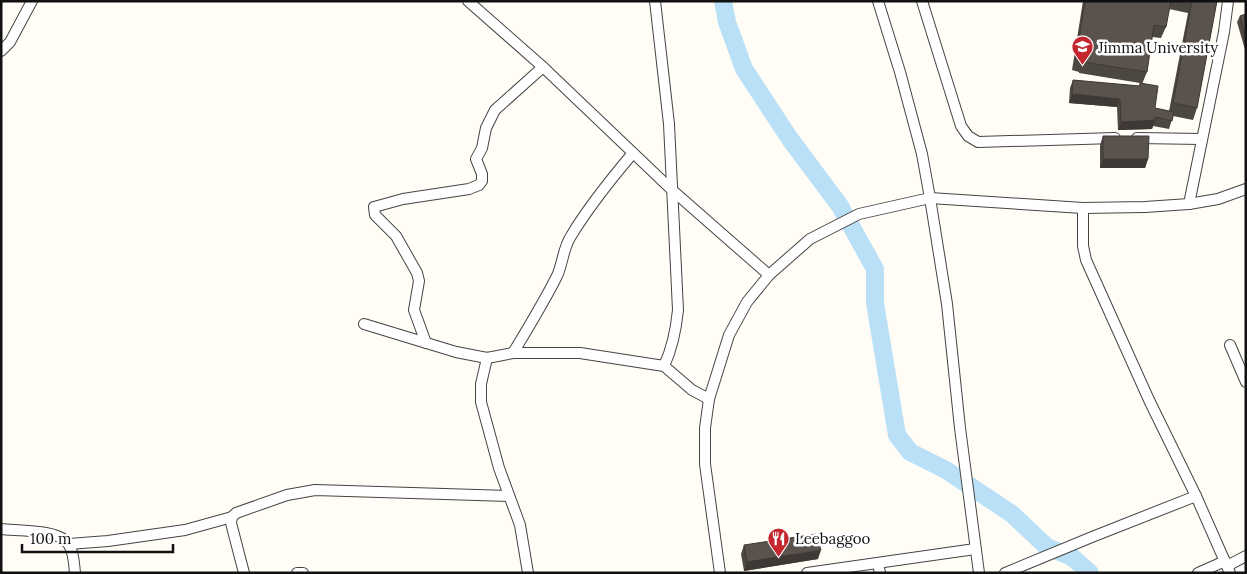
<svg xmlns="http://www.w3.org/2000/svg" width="1247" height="574" viewBox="0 0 1247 574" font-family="Lora,serif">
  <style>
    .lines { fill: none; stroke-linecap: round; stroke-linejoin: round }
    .river { stroke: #b9e0f7; stroke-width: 18 }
    .minor-casing { stroke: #444; stroke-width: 12 }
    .minor { stroke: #fff; stroke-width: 10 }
    .wall { fill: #4d4742; fill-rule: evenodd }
    .shaded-wall { fill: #3f3936 }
    .building { fill: #5a524d; stroke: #3f3936 }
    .labels { text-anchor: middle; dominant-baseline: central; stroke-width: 5; stroke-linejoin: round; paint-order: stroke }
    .poi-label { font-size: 15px; fill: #111; stroke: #fff; text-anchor: start }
  </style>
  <rect width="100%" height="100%" fill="#fffdf5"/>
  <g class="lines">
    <!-- river -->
    <path class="river" d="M723,1L727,22L744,69L790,139L840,206L875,269V303L897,435L910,452L946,470L1012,514L1047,547L1072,557L1090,573"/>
    <defs>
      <g id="minor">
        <path d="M468,1L543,67L672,190L769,275"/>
        <path d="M655,1L669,124L678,310C676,330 673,347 664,366"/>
        <path d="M878,1L900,72L922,154L930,198L947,304L960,428L979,573"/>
        <path d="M922,1L961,126L968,136L978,142L1115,138"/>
        <path d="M1,51L10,42L32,1"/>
        <path d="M1137,138L1202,139"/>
        <path d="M1189,204L1224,32L1228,1"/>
        <path d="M1083,208V246L1086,260L1149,400L1196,496L1230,573"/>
        <path d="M364,324L456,352L487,358L513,353H580L664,366L692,390L709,399"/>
        <path d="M426,343L414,310L419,281L417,273L396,236L375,215L374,207L403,199L469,189L479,185L482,181V174L476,159L482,148L486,128L495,110L543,67"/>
        <path d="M1230,345L1246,382"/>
        <path d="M513,353C528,328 544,302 557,276C563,263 563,248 571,236C589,206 611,179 633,153"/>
        <path d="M487,358L481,384V402L499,468L520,525L528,573"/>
        <path d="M1,529C18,531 61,529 69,545C74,553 74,564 75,573"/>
        <path d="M69,544L108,541L185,530L232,517"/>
        <path d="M878,563L880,573"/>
        <path d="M1227,566L1246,556"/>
        <path d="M244,573L231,523L232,517L236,513L287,495L315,490L509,496"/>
        <path d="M297,573H303"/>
        <path d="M720,573L705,464V428L709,399L729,335L747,302L769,275L810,239L859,214L930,198L1083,208L1145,207L1189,204L1218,199L1246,189"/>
        <path d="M807,573L975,549"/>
        <path d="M1005,573L1092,537L1196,496"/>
        <path d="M1198,573L1225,561"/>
      </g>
    </defs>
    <!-- minor casing -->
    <use href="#minor" class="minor-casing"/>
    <!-- minor -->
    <use href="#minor" class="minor"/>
  </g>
  <!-- wall -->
  <g class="wall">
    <path d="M1083,1H1217L1197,108L1193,120L1173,116L1169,129L1153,126L1152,129L1118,130L1117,107L1069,103L1070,88L1073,80L1139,86L1140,83L1079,73V72L1072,70ZM1169,9L1188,13L1169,111L1155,108L1142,84L1147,72L1152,37L1161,38L1166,27Z"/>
    <path d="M1246,14V53L1237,22L1240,16Z"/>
    <path d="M1103,136L1148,159L1145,168H1100V145Z"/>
    <path d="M744,545L818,559L744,571L741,554Z"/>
  </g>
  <!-- shaded-wall -->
  <g class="shaded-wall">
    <path d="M1072,94L1120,99L1117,107L1069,103Z"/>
    <path d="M1155,120L1152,129L1118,130L1121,122Z"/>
    <path d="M1103,159H1148L1145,168H1100Z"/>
    <path d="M821,550L818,559L744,571L747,562Z"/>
  </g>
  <!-- building -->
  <g class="building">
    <path d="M1085,1H1171L1166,27L1154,25L1147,72L1083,62L1084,60L1076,58Z"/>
    <path d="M1192,1H1217L1197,108L1173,103Z"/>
    <path d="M1246,14V39L1240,16Z"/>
    <path d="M1073,80L1140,86V83L1158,86L1155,108L1174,112L1172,121L1155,117V120L1121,122L1120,99L1072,94Z"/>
    <path d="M1103,136H1149L1148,159H1103Z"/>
    <path d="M816,534L821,550L747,562L744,545Z"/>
  </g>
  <!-- icons -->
  <defs>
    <symbol id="university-pin" viewBox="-11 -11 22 30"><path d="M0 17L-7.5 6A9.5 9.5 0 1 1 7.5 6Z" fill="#c4262e" stroke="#fff"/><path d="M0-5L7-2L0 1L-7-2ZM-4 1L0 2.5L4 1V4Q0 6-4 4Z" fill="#fff"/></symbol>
    <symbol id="restaurant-pin" viewBox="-11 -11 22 30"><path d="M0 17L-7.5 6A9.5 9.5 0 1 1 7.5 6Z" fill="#c4262e" stroke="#fff"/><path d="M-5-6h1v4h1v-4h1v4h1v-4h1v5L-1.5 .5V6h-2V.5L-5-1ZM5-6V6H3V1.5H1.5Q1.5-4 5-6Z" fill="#fff"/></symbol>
  </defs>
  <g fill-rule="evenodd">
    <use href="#university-pin" x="1070" y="34" width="25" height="34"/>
    <use href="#restaurant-pin" x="766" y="526" width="25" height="34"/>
  </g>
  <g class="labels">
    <!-- poi labels -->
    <g class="poi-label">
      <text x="1098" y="47">Jimma University</text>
      <text x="795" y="538">Leebaggoo</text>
    </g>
  </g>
  <!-- border -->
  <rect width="1247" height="574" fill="none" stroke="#111111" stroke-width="5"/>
  <!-- scale -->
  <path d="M22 544v8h151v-8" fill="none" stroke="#111111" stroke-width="2.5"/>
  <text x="30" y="544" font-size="15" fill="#111111" stroke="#ffffff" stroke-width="4" paint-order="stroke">100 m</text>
</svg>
